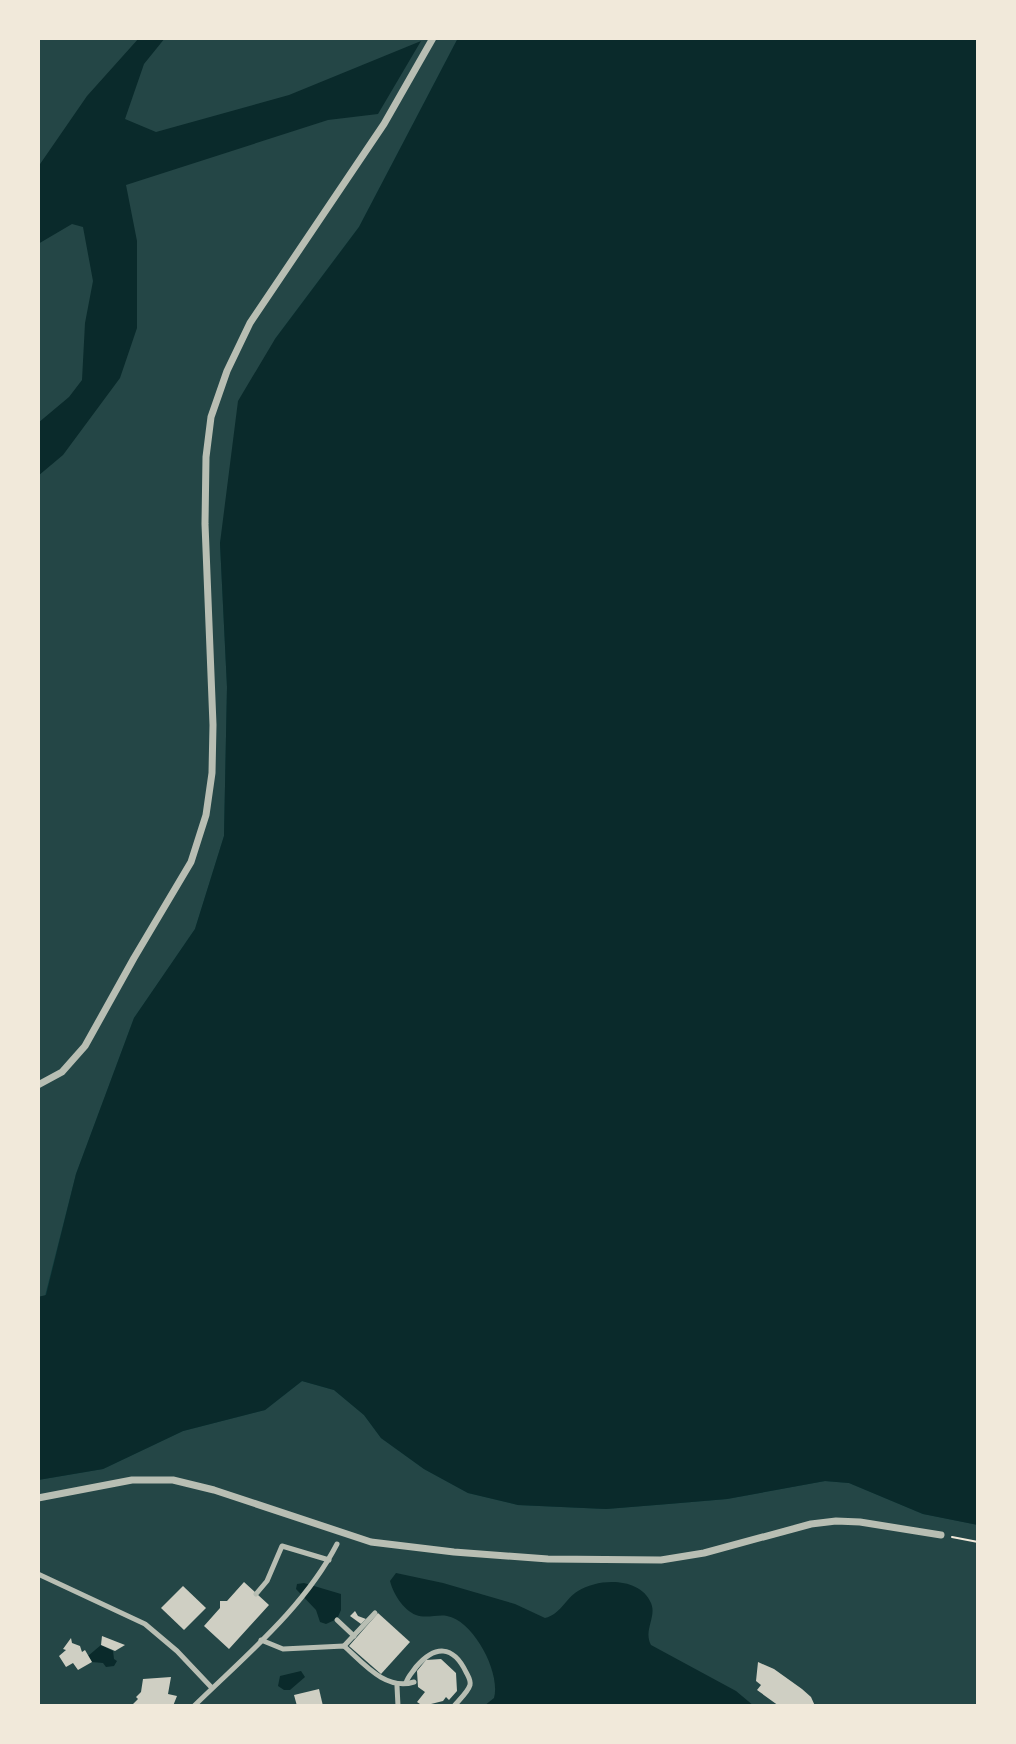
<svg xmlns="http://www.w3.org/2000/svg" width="1016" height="1744" viewBox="0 0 1016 1744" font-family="Jost,sans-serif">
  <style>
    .green { fill: #244646 }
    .water { fill: #0a2a2b }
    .building { fill: #cfcfc3 }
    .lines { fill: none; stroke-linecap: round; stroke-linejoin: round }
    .path { stroke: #f1e9da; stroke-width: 2 }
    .pedestrian { stroke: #b8beb3; stroke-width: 5 }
    .minor { stroke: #b8beb3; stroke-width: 7 }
  </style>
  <rect width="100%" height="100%" fill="#0f3d3e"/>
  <!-- green -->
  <g class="green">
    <path d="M38,38H458L359,227L275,339L220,543L227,687L224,836L195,929L134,1018L76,1174L45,1296L38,1297Z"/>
    <path d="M302,1381L334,1390L364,1415L381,1438L424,1469L468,1493L518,1505L606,1509L668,1504L727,1499L825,1481L849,1483L923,1514L978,1525V1706H38V1480L103,1469L183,1431L265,1410Z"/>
  </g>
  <!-- water -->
  <g class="water">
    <path d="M139,38H165L144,64L125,119L156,132L289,95L421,41L378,114L328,120L126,185L137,241V328L120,378L63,455L38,476V423L69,397L82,380L85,323L93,281L83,227L72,224L38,244V167L87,96Z"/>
    <path d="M458,38H978V1525L923,1514L849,1483L825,1481L727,1499L668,1504L606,1509L518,1505L468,1493L424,1469L381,1438L364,1415L334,1390L302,1381L265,1410L183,1431L103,1469L38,1480V1297L46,1295L76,1174L134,1018L195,929L224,836L227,687L220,543L238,401L275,339L359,227Z"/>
    <path d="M396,1573L443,1583L515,1604L545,1618C561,1614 565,1599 578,1591C599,1578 640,1577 651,1603C657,1617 643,1630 651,1645L736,1691L754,1706H484L494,1698C501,1673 474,1621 447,1616C438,1614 426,1619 416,1615C403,1610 393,1593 390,1581Z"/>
    <path d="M304,1583L341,1594V1610L337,1619L326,1624L320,1622L316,1610L296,1589L297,1584Z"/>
    <path d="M101,1645L113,1651L114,1659L117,1661L114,1666L106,1667L103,1663L92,1662L88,1656Z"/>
    <path d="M301,1671L305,1677L290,1690H284L278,1686L280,1676Z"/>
  </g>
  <!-- building -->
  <g class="building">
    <path d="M244,1582L269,1605L229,1649L204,1626L220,1608V1601H227Z"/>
    <path d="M183,1586L206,1608L184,1630L161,1608Z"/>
    <path d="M355,1611L358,1616L366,1619L361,1624L350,1616Z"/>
    <path d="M378,1613L410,1642L381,1674L349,1646Z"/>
    <path d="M102,1636L125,1645L115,1651L101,1645Z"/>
    <path d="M71,1638L72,1643L80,1646L82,1652L85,1650L92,1662L78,1670L73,1663L66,1667L59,1656L66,1650L63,1649Z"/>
    <path d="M441,1659L456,1673L457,1691L449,1700L446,1697L443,1701L423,1706L417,1702L425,1692L418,1687L417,1671L426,1660Z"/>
    <path d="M758,1662L774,1669L802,1689L811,1697L815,1706H779L757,1690L761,1685L756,1681Z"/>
    <path d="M171,1677L168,1694L177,1696L173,1706H131L138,1699L136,1697L141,1692L143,1679Z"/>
    <path d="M319,1689L323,1706H297L294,1695Z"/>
  </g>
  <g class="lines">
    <!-- path -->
    <path class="path" d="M952,1537L978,1542"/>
    <!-- pedestrian -->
    <g class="pedestrian">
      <path d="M38,1574L145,1624L177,1651L212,1688"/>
      <path d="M256,1594L267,1581L282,1546L329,1560"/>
      <path d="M337,1620L354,1636"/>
      <path d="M261,1640L283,1649L344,1646C364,1664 386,1691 414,1682"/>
      <path d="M344,1646L375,1613"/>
      <path d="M406,1683C408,1676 412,1673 416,1667C435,1645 453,1645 466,1672C468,1676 471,1680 470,1685C468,1692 459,1700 454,1706"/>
      <path d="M397,1686L398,1706"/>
      <path d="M194,1706C245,1656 304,1608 337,1544"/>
    </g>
    <!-- minor -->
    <g class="minor">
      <path d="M38,1085L62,1072L85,1046L134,958L191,862L206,815L212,773L213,725L205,524L206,457L211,417L227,371L250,323L384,124L433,38"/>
      <path d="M38,1498L132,1480H173L214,1490L371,1542L454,1552L548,1559L661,1560L704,1553L811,1524L836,1521L860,1522L941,1535"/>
    </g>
  </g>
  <!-- border -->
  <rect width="1016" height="1744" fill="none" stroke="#f1e9da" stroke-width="80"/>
</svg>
